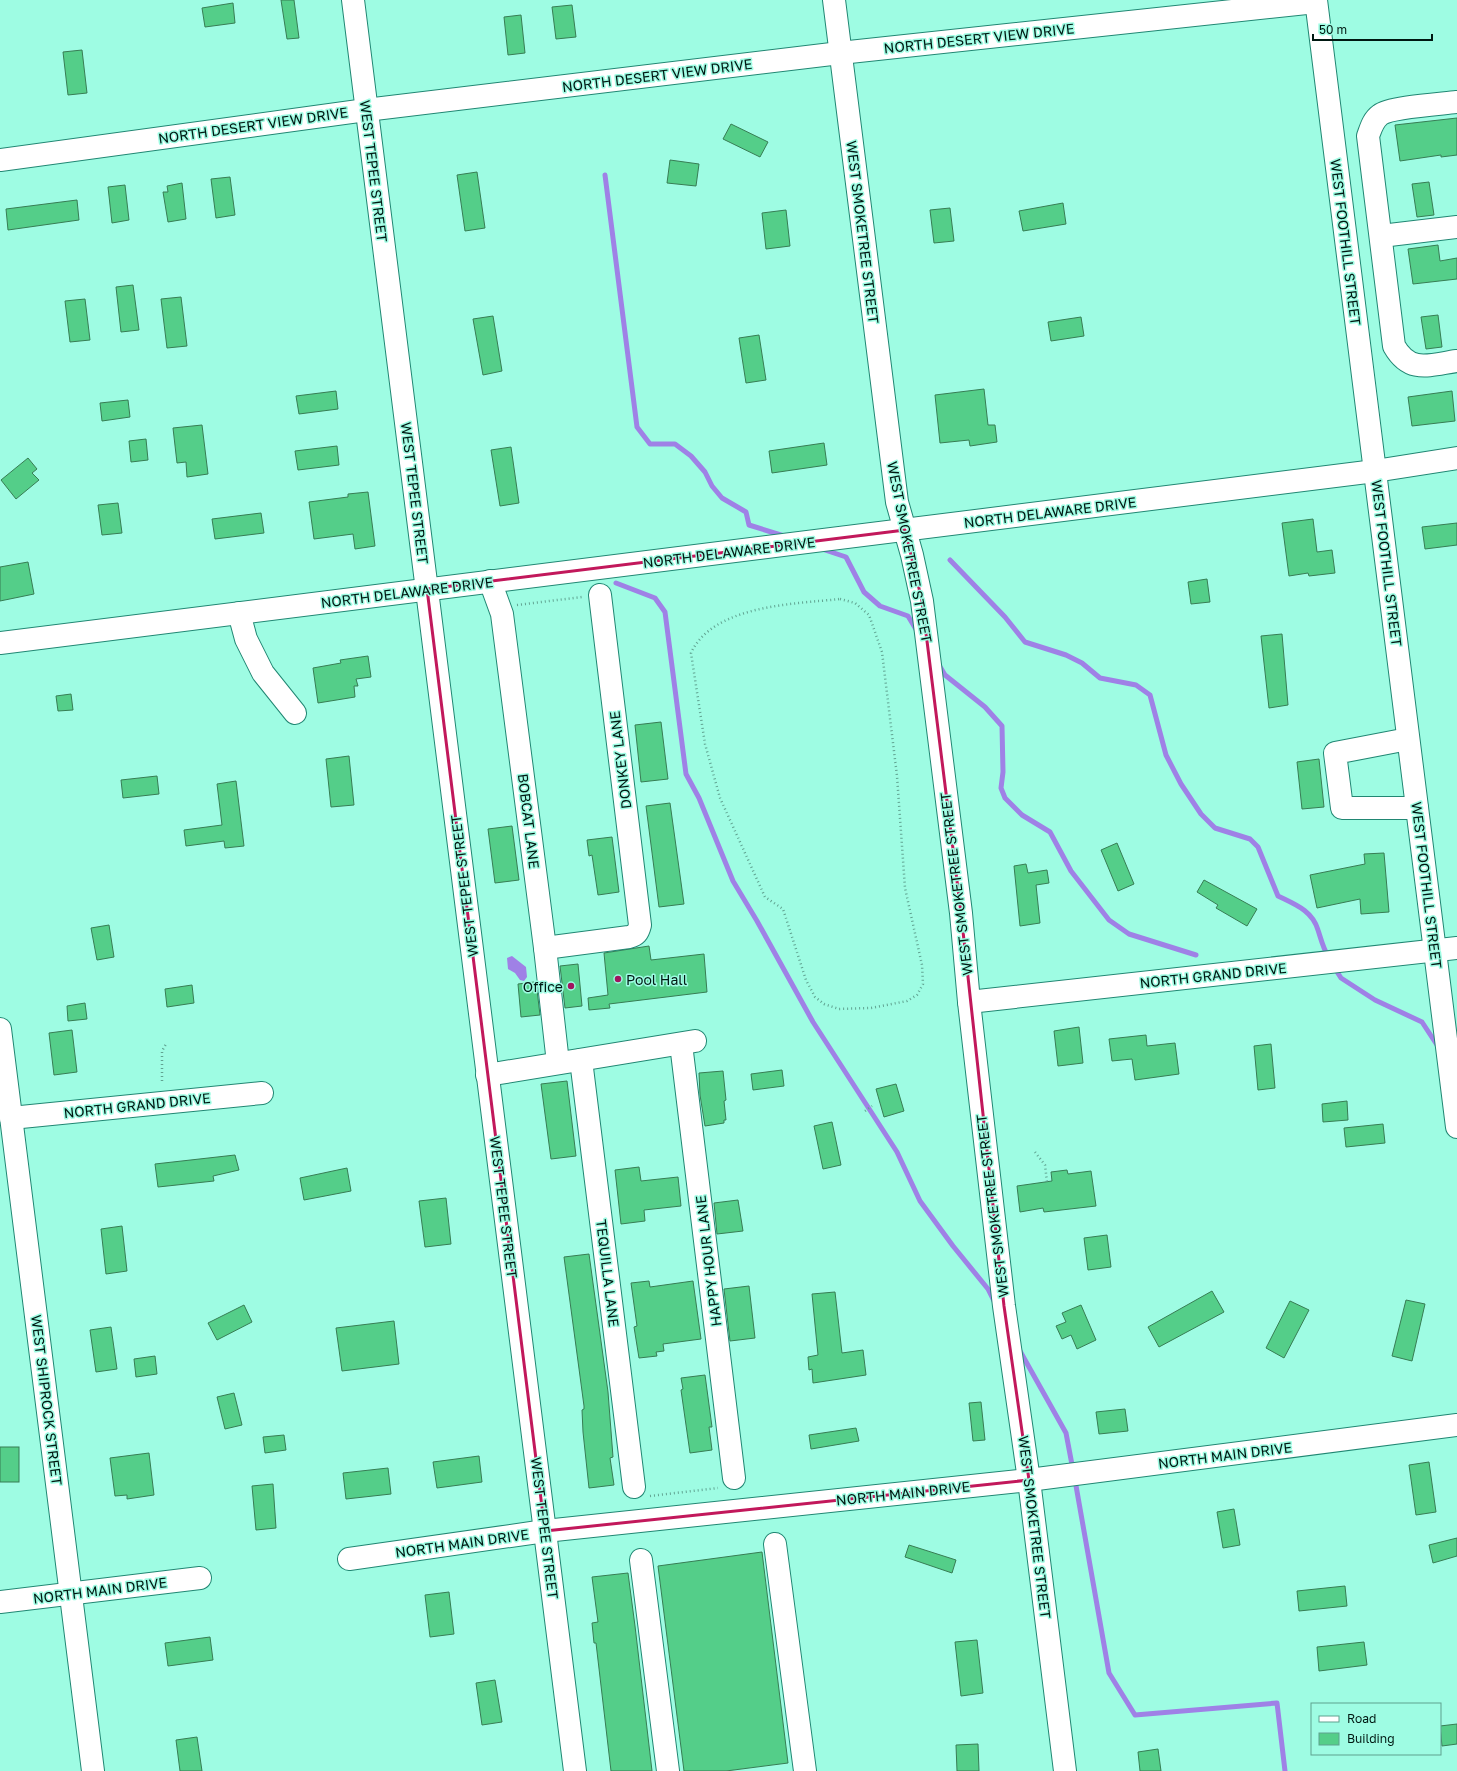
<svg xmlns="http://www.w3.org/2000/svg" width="1457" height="1771" viewBox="0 0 1457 1771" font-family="'Golos Text',sans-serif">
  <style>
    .water { fill: #9f81e6 }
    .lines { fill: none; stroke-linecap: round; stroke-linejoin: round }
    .stream { stroke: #9f81e6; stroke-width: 5 }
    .building { fill: #54ce89; stroke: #377d54 }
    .minor-casing { stroke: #218773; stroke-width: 24 }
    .path { stroke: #61a492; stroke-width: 2.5; stroke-dasharray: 1 3; stroke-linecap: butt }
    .minor { stroke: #fff; stroke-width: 22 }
    .marked { fill: none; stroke: #c2185b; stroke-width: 3; stroke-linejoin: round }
    .poi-dot { fill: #a0145e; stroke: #9efce3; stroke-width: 1.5 }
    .labels { text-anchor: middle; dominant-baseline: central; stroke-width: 3; stroke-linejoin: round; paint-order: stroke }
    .street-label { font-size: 14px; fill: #001812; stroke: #9efce3 }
    .poi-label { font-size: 14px; fill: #001812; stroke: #9efce3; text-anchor: start }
  </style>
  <rect width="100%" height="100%" fill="#9efce3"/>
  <!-- water -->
  <path class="water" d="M512,956L526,967L527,977L524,981L520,980L515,973L508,969L507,958Z"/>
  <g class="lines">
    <!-- stream -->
    <g class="stream">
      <path d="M605,175L637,427L650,444H675L691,456L705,472L712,486L722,498L746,512L749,525L784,536"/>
      <path d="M822,549L846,557L864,592L880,606L908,616L917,631"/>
      <path d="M950,560L1005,617L1025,642L1066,655L1082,663L1100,678L1136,685L1150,695L1166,755L1181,784L1201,814L1215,828L1250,839L1258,847L1278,896C1294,904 1312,910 1318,930C1321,939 1323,948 1328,956"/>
      <path d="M616,583L655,598L665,612L686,774L699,798L733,881L757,921L813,1022L897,1152L920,1201L953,1246L988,1289L994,1301"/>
      <path d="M939,665L945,675L985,707L1002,726L1003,772L1001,788L1005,798L1022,815L1050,832L1071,871L1109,920L1129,934L1196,955"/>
      <path d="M1334,967L1341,978L1375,1000L1422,1022L1439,1048"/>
      <path d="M1020,1351L1066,1433L1073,1470"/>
      <path d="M1075,1480L1109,1673L1135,1715L1277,1703L1285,1771"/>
    </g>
  </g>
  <!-- building -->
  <g class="building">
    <path d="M281,0H294L299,38L287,39Z"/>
    <path d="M233,3L235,23L205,27L202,8Z"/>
    <path d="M572,5L576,37L556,39L552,7Z"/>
    <path d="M521,15L525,53L508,55L504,17Z"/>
    <path d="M82,50L87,93L68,95L63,52Z"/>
    <path d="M1457,118V155L1441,157V155L1400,161L1395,125Z"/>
    <path d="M731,124L768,142L760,157L723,139Z"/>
    <path d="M670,160L699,164L696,186L667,183Z"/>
    <path d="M477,172L485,228L465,231L457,175Z"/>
    <path d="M230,177L235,215L216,218L211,179Z"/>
    <path d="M1429,182L1434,215L1417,217L1412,184Z"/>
    <path d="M182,183L186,219L168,222L163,192H168L167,186Z"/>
    <path d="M125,185L129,220L112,223L108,187Z"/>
    <path d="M77,200L79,220L8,230L6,209Z"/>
    <path d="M1063,203L1066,224L1023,231L1019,211Z"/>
    <path d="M950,208L954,241L934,243L930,210Z"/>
    <path d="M786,210L790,246L766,249L762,213Z"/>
    <path d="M1438,245L1440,261L1457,258V279L1413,284L1408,249Z"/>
    <path d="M133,285L139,330L121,332L116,287Z"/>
    <path d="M181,297L187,346L167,348L161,299Z"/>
    <path d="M85,299L90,340L70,342L65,301Z"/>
    <path d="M1438,315L1442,347L1426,349L1421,317Z"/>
    <path d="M493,316L502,371L483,375L473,319Z"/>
    <path d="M1081,317L1084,336L1051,341L1048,322Z"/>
    <path d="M759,335L766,380L746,383L739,338Z"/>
    <path d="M984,389L988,425H995L997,442L970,446L969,440L940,443L935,395Z"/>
    <path d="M336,391L338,409L299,414L296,396Z"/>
    <path d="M1452,391L1455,421L1412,426L1408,397Z"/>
    <path d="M128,400L130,417L102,421L100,403Z"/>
    <path d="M202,425L208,474L187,477L186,462L177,463L173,428Z"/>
    <path d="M146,439L148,460L131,462L129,441Z"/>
    <path d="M824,443L827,465L772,473L769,451Z"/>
    <path d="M337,446L339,465L298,470L295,451Z"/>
    <path d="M511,447L519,503L500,506L491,450Z"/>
    <path d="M28,458L37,469L32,473L39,480L16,499L1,480Z"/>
    <path d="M368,492L375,546L355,549L353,534L314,539L309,502L348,497V494Z"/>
    <path d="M118,503L122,533L102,535L98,505Z"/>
    <path d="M261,513L264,533L215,539L212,519Z"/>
    <path d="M1313,519L1317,552L1332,550L1335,573L1309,576L1308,573L1289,576L1282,523Z"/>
    <path d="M1457,523V545L1425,549L1422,527Z"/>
    <path d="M28,562L34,594L0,601V567Z"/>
    <path d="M1207,579L1210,602L1191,604L1188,582Z"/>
    <path d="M1282,634L1288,705L1269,708L1261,636Z"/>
    <path d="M368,656L371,677L356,679L358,686H354L355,697L318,703L313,668L341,663L340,660Z"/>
    <path d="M71,694L73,710L58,711L56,696Z"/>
    <path d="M661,722L668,779L641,782L635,725Z"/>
    <path d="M349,756L354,805L331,807L326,759Z"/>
    <path d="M1319,759L1324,807L1302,809L1297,762Z"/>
    <path d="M157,776L159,794L123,798L121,780Z"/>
    <path d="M236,781L244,846L225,848L224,841L186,846L184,830L222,825L217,784Z"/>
    <path d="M670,803L684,904L659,907L646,806Z"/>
    <path d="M512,826L519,880L495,883L488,829Z"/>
    <path d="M612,837L619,892L598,895L592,855L589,856L587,840Z"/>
    <path d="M1117,843L1134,884L1118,891L1101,850Z"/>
    <path d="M1384,853L1389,912L1361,914L1360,899L1317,908L1310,875L1365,864L1364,854Z"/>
    <path d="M1026,864L1028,873L1047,870L1049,883L1036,885L1040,923L1020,926L1014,866Z"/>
    <path d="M1204,880L1257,909L1247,926L1216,908L1218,905L1197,892Z"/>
    <path d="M109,925L114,957L97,960L91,928Z"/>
    <path d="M649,946L651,960L704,954L707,992L609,1004L610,1008L589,1010L588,998L608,995L604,953Z"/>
    <path d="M578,964L582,1006L565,1008L560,966Z"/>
    <path d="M534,982L535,990H537L540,1015L521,1017L518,984Z"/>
    <path d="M192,985L194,1003L167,1007L165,989Z"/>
    <path d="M85,1003L87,1019L68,1021L67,1006Z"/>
    <path d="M1079,1027L1083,1063L1058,1066L1054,1031Z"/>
    <path d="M72,1030L77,1072L54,1075L49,1033Z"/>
    <path d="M1146,1035L1147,1046L1175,1043L1179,1074L1135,1080L1132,1059L1112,1061L1109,1039Z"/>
    <path d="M1271,1044L1275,1088L1258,1090L1254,1046Z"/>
    <path d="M782,1070L784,1086L753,1090L751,1074Z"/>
    <path d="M723,1071L726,1100L724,1101L726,1120H724V1123L705,1126L700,1095L699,1073Z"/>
    <path d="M567,1081L576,1156L551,1159L541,1084Z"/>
    <path d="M896,1084L904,1111L884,1117L876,1089Z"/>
    <path d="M1347,1101L1348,1120L1323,1122L1322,1104Z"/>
    <path d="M832,1122L841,1165L823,1169L814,1126Z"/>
    <path d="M1383,1124L1385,1143L1346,1147L1344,1128Z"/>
    <path d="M235,1155L239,1170L213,1176L214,1181L158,1187L155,1164Z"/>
    <path d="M639,1167L641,1181L678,1177L681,1206L644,1210L645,1221L621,1224L615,1170Z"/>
    <path d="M347,1168L351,1191L304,1200L300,1178Z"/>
    <path d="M1067,1170L1068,1174L1091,1171L1096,1206L1044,1212L1043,1208L1020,1212L1017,1186L1052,1181L1051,1172Z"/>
    <path d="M446,1198L451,1244L425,1247L419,1201Z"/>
    <path d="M738,1200L743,1231L717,1234L714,1203Z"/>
    <path d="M122,1226L127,1271L106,1274L101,1229Z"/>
    <path d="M1107,1235L1111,1267L1088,1270L1084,1238Z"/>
    <path d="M589,1254L608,1392L613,1457L610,1458L614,1485L589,1488L583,1432L582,1410L584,1409V1406L564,1257Z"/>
    <path d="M649,1281L650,1287L693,1281L701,1339L663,1344L664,1351L656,1352L657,1356L639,1358L634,1327L637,1326L631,1283Z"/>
    <path d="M749,1286L755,1338L730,1341L724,1289Z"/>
    <path d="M1212,1291L1224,1312L1159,1347L1148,1327Z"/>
    <path d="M835,1292L842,1353L863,1350L866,1375L813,1383L812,1369L809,1370L808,1357L818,1355L812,1294Z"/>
    <path d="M1406,1300L1425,1304L1412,1361L1392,1356Z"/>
    <path d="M1290,1301L1309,1310L1284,1358L1266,1348Z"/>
    <path d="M244,1305L252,1322L217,1340L208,1323Z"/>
    <path d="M1081,1305L1096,1340L1077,1349L1071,1335L1062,1339L1056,1326L1066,1322L1062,1313Z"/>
    <path d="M394,1321L399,1364L342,1371L336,1328Z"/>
    <path d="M111,1327L117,1369L96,1372L90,1330Z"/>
    <path d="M155,1356L157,1374L136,1377L134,1359Z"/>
    <path d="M705,1375L712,1427H709L712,1450L690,1453L681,1390L683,1389L681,1378Z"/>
    <path d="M234,1393L242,1425L225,1429L217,1397Z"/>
    <path d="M981,1402L985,1440L973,1441L969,1403Z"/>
    <path d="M1125,1409L1128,1431L1099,1434L1096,1412Z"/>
    <path d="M856,1428L859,1441L811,1449L809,1435Z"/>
    <path d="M284,1435L286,1450L265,1453L263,1437Z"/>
    <rect x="0" y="1447" width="19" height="35"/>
    <path d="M149,1453L154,1495L127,1499V1495L115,1496L110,1458Z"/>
    <path d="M479,1456L482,1482L437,1488L433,1462Z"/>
    <path d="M1429,1462L1436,1512L1416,1515L1409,1465Z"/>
    <path d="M388,1468L391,1494L346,1499L343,1473Z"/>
    <path d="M273,1484L276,1528L256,1530L252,1486Z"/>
    <path d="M1234,1509L1240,1545L1223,1548L1217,1512Z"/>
    <path d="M1457,1538V1556L1433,1563L1429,1545Z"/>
    <path d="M909,1545L956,1560L952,1573L905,1557Z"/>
    <path d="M762,1552L788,1763L726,1771H684L658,1566Z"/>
    <path d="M628,1573L635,1626L652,1771H611L596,1643H594L592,1623L598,1622L592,1577Z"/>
    <path d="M1345,1586L1347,1606L1299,1611L1297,1591Z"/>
    <path d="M449,1592L454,1634L430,1637L425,1595Z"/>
    <path d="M210,1637L213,1660L168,1666L165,1643Z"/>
    <path d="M977,1640L983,1693L961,1696L955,1642Z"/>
    <path d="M1364,1642L1367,1665L1319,1671L1317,1647Z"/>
    <path d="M495,1680L502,1722L482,1725L476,1683Z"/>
    <path d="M1457,1724V1744L1442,1746L1440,1726Z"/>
    <path d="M197,1737L202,1771H180L176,1740Z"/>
    <path d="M978,1744L979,1771H957L956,1745Z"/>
    <path d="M1158,1749L1161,1771H1140L1138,1752Z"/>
  </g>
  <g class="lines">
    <defs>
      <g id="minor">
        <path d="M353,0L575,1771"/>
        <path d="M834,0L897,502L912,555L922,601L961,913L969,1002L1004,1306L1029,1480L1065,1771"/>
        <path d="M1316,0L1457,1127"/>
        <path d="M1457,102C1442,104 1390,107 1380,115C1373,120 1371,128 1368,136L1394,346C1410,374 1429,365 1457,361"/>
        <path d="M0,160L366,110L840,53L1316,2"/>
        <path d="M1381,236L1457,227"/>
        <path d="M490,581L502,614L545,948L558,1063"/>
        <path d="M239,613L246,639L263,673L295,713"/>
        <path d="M0,643L1375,471L1457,458"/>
        <path d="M1408,739L1335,753L1342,808H1417"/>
        <path d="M545,948L629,937C636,935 638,933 640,925L600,595"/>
        <path d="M969,1002L1457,948"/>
        <path d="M0,1029L93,1771"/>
        <path d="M681,1044L734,1478"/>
        <path d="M581,1060L634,1487"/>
        <path d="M487,1075L695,1041"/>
        <path d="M11,1118L262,1093"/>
        <path d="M775,1544L805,1771"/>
        <path d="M349,1559L545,1531L1029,1480L1457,1425"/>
        <path d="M641,1560L668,1771"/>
        <path d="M0,1602L200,1578"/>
      </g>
    </defs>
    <!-- minor casing -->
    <use href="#minor" class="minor-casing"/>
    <!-- path -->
    <g class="path">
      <path d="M840,599L855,603L869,615L882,652L897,776L905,888L922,965L923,984L917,995L907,1001L871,1008L839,1009L824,1004L815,997L806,980L783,909L765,897L720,798L705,744L691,653C713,605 794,604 840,599Z"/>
      <path d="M517,605L582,597"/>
      <path d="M162,1081V1051L166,1044"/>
      <path d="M865,1111L872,1106"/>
      <path d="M1035,1152L1045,1165L1047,1182"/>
      <path d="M650,1496L718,1488"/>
    </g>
    <!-- minor -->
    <use href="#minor" class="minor"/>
  </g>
  <!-- marked area -->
  <path class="marked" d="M905,530L922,601L961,913L1004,1306L1029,1480L545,1531L427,589Z"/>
  <!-- markers -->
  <g class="poi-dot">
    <circle cx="618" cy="979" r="4"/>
    <circle cx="571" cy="986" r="4"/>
  </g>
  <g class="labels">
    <!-- street labels -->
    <g class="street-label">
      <text transform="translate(979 38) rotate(-6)">NORTH DESERT VIEW DRIVE</text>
      <text transform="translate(657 75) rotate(-7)">NORTH DESERT VIEW DRIVE</text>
      <text transform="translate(253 125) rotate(-8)">NORTH DESERT VIEW DRIVE</text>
      <text transform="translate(374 171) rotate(83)">WEST TEPEE STREET</text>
      <text transform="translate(863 232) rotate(83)">WEST SMOKETREE STREET</text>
      <text transform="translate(1346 242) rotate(83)">WEST FOOTHILL STREET</text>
      <text transform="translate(415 493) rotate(83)">WEST TEPEE STREET</text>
      <text transform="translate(1050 512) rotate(-7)">NORTH DELAWARE DRIVE</text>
      <text transform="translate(729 552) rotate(-7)">NORTH DELAWARE DRIVE</text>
      <text transform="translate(910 552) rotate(79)">WEST SMOKETREE STREET</text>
      <text transform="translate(1387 563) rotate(83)">WEST FOOTHILL STREET</text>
      <text transform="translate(407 592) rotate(-7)">NORTH DELAWARE DRIVE</text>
      <text transform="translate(620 760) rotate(-97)">DONKEY LANE</text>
      <text transform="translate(529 821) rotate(83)">BOBCAT LANE</text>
      <text transform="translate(956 884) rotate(-97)">WEST SMOKETREE STREET</text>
      <text transform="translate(1427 885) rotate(83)">WEST FOOTHILL STREET</text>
      <text transform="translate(464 886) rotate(-97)">WEST TEPEE STREET</text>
      <text transform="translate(1213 975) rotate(-6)">NORTH GRAND DRIVE</text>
      <text transform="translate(137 1105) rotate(-6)">NORTH GRAND DRIVE</text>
      <text transform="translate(992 1206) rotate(-97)">WEST SMOKETREE STREET</text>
      <text transform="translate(504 1207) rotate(83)">WEST TEPEE STREET</text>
      <text transform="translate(708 1261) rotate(-97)">HAPPY HOUR LANE</text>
      <text transform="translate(608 1273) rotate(83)">TEQUILLA LANE</text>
      <text transform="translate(47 1400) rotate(83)">WEST SHIPROCK STREET</text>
      <text transform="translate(1225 1455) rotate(-7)">NORTH MAIN DRIVE</text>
      <text transform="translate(903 1493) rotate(-6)">NORTH MAIN DRIVE</text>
      <text transform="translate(1035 1527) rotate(83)">WEST SMOKETREE STREET</text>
      <text transform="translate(545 1528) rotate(83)">WEST TEPEE STREET</text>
      <text transform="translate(462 1543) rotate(-8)">NORTH MAIN DRIVE</text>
      <text transform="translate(100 1590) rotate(-7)">NORTH MAIN DRIVE</text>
    </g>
    <!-- poi labels -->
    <g class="poi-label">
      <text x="626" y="979">Pool Hall</text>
      <text x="563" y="986" text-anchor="end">Office</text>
    </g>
  </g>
  <!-- legend -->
  <rect x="1311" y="1703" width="130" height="52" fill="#9efce3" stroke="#5fa18f"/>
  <rect x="1319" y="1716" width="20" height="6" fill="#ffffff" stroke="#5fa18f"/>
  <text x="1347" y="1723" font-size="12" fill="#001812">Road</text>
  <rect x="1319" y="1733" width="20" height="12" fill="#54ce89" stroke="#5fa18f"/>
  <text x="1347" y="1743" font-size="12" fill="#001812">Building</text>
  <!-- scale -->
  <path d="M1313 34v6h119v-6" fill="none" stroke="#001812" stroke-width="2"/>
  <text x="1319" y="34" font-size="12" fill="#001812" stroke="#9efce3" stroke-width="3" paint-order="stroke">50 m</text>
</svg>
